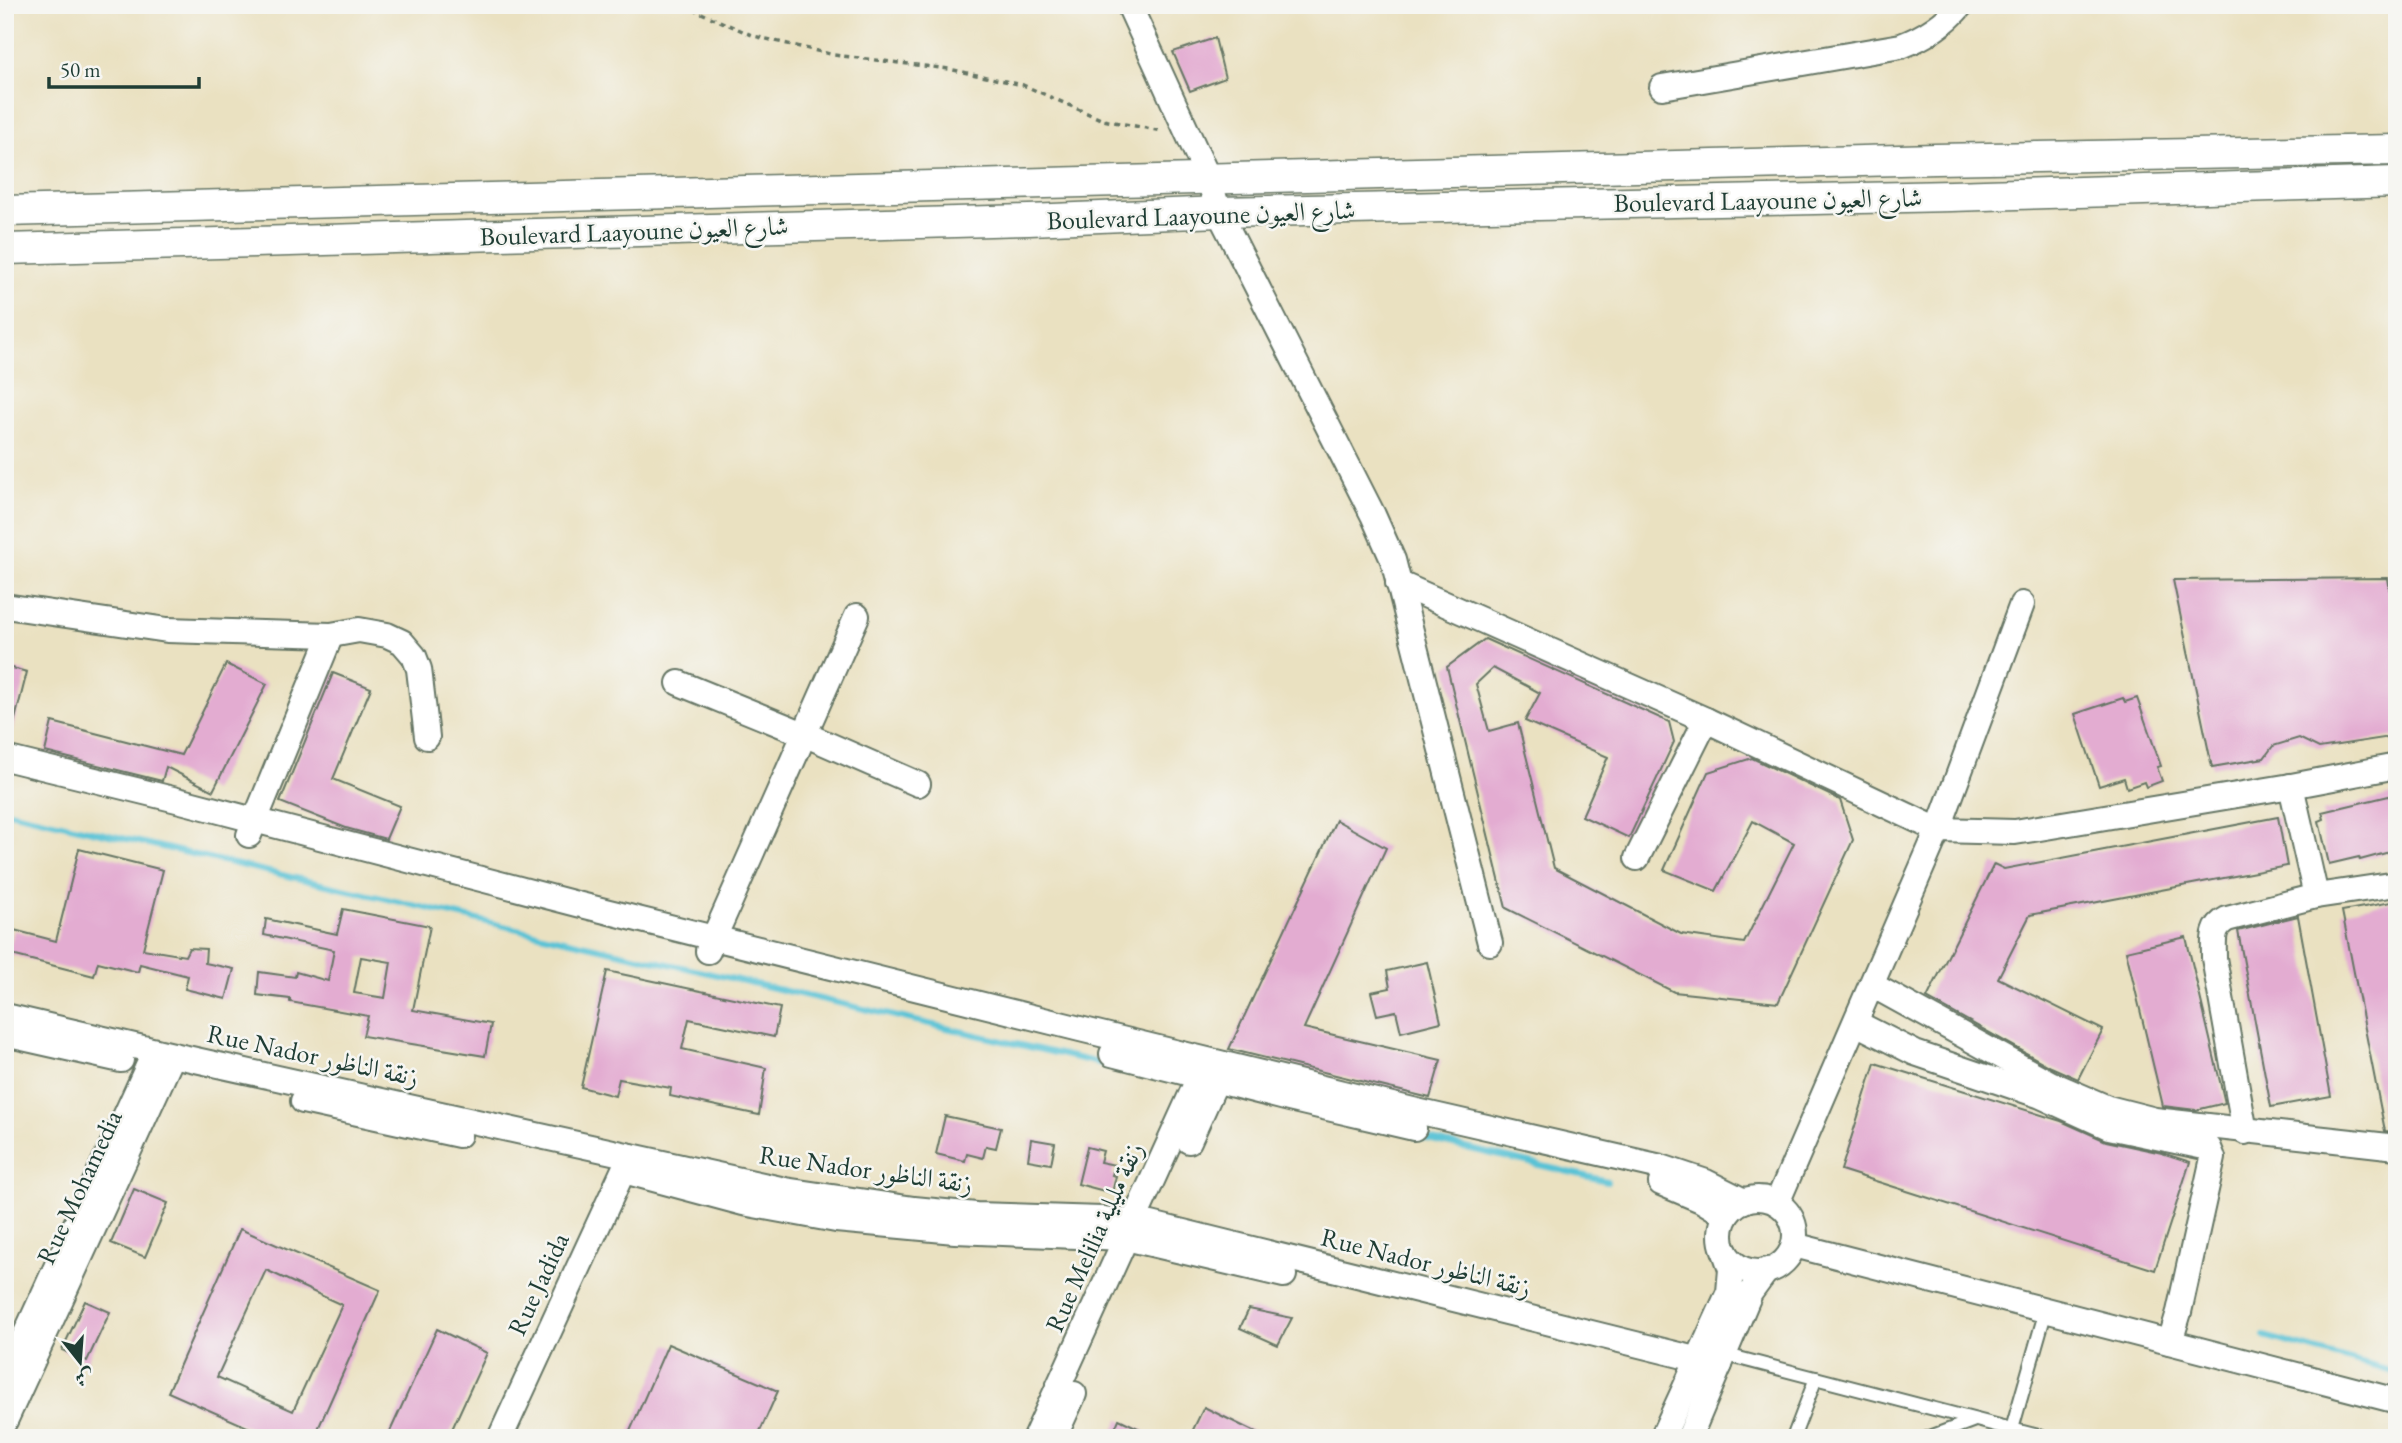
<svg xmlns="http://www.w3.org/2000/svg" width="2402" height="1443" viewBox="0 0 2402 1443" font-family="'EB Garamond',Amiri,serif">
  <style>
    .lines { fill: none; stroke-linecap: round; stroke-linejoin: round }
    .stream { stroke: #58c2d5; stroke-width: 6 }
    .building { fill: #e3acd1; fill-rule: evenodd }
    .service-casing { stroke: #667665; stroke-width: 16 }
    .minor-casing { stroke: #667665; stroke-width: 28 }
    .tertiary-casing { stroke: #667665; stroke-width: 33 }
    .path { stroke: #667665; stroke-width: 3.5; stroke-dasharray: 5 5; stroke-linecap: butt }
    .service { stroke: #fff; stroke-width: 12 }
    .minor { stroke: #fff; stroke-width: 24 }
    .tertiary { stroke: #fff; stroke-width: 30 }
    .labels { text-anchor: middle; dominant-baseline: central; stroke-width: 5; stroke-linejoin: round; paint-order: stroke }
    .street-label { font-size: 26px; fill: #1f3d34; stroke: #f6f6f2 }
  </style>
  <rect width="100%" height="100%" fill="#f6f6f2"/>
  <filter id="ink" filterUnits="userSpaceOnUse"><feTurbulence type="fractalNoise" baseFrequency=".0143" numOctaves="2"/><feDisplacementMap in="SourceGraphic" scale="14" xChannelSelector="R" yChannelSelector="G"/><feConvolveMatrix kernelMatrix="1 2 1 2 8 2 1 2 1" color-interpolation-filters="sRGB"/></filter>
  <filter id="wash" filterUnits="userSpaceOnUse"><feTurbulence type="fractalNoise" baseFrequency=".00686" numOctaves="4" result="noise"/><feDisplacementMap in="SourceGraphic" scale="28" xChannelSelector="R" yChannelSelector="G"/><feGaussianBlur stdDeviation="1.57" result="paint"/><feColorMatrix in="noise" values="0 0 0 0 0 0 0 0 0 0 0 0 0 0 0 0 0 1.4 0 .05"/><feComposite in="paint" operator="in"/></filter>
  <g filter="url(#wash)">
    <rect width="100%" height="100%" fill="#eae1c1"/>
    <g class="lines">
      <!-- stream -->
      <g class="stream">
        <path d="M5,811L1116,1067"/>
        <path d="M1415,1136L1607,1181"/>
        <path d="M2264,1336L2397,1373"/>
      </g>
    </g>
    <g id="blocks">
      <!-- building -->
      <g class="building">
        <path d="M1215,38L1225,78L1190,91L1173,52Z"/>
        <path d="M2388,578L2397,635V736L2319,748L2299,738L2273,746L2264,758L2212,767L2173,580Z"/>
        <path d="M1485,639L1669,722L1674,742L1629,838L1582,816L1608,757L1525,721L1540,693L1493,668L1476,684L1489,731L1518,723L1554,868L1681,934L1744,943L1794,843L1753,821L1716,891L1664,870L1708,772L1752,758L1840,800L1853,840L1778,1003L1674,992L1506,908L1447,667Z"/>
        <path d="M226,664L267,684L213,791L166,767L162,781L45,752L52,722L181,755Z"/>
        <path d="M5,666L27,672L11,735L5,734Z"/>
        <path d="M333,673L371,688L333,779L400,806L386,839L346,828L280,802Z"/>
        <path d="M2123,698L2125,702L2137,698L2161,766L2157,767L2162,781L2146,787L2144,782L2127,788L2124,778L2099,786L2075,714Z"/>
        <path d="M2397,794V850L2360,860L2359,857L2329,864L2319,821L2324,819L2322,812Z"/>
        <path d="M2278,817L2287,866L2030,915L1998,978L2103,1030L2078,1079L2051,1067L1927,998L1994,864L2004,869Z"/>
        <path d="M1336,820L1386,848L1304,1028L1441,1060L1430,1098L1229,1049Z"/>
        <path d="M79,849L163,870L143,949L185,956L189,948L206,949L205,963L234,969L226,999L185,989L188,976L140,964L138,972L98,962L94,976L8,954L14,930L56,941Z"/>
        <path d="M2397,901V1132L2385,1131L2342,911Z"/>
        <path d="M343,909L430,926L413,1010L491,1024L485,1056L363,1036L368,1016L290,1002V999L257,995L259,972L295,977L296,972L328,981L334,950L264,935L266,919L337,934ZM361,957L391,962L385,998L354,993Z"/>
        <path d="M2298,916L2331,1096L2271,1107L2238,931Z"/>
        <path d="M2186,937L2225,1103L2196,1110L2163,1106L2126,951Z"/>
        <path d="M1427,962L1441,1022L1401,1032L1396,1011L1377,1015L1371,992L1390,988L1387,971Z"/>
        <path d="M607,971L780,1008L774,1037L689,1019L682,1049L766,1068L759,1115L670,1096L671,1088L619,1079L615,1096L581,1087Z"/>
        <path d="M1875,1063L2061,1121L2106,1141L2162,1153L2190,1162L2155,1270L1841,1170Z"/>
        <path d="M945,1116L1001,1128L996,1148L986,1146L983,1158L967,1154L965,1161L936,1154Z"/>
        <path d="M1031,1139L1055,1143L1051,1164L1028,1160Z"/>
        <path d="M1087,1147L1103,1151L1100,1162L1115,1165L1112,1175L1116,1176L1112,1193L1078,1184Z"/>
        <path d="M134,1189L168,1203L145,1257L111,1243Z"/>
        <path d="M240,1229L380,1290L314,1438H272L168,1392ZM266,1270L342,1305L293,1411L217,1377Z"/>
        <path d="M85,1301L110,1312L87,1361L62,1350Z"/>
        <path d="M1249,1309L1292,1318L1278,1345L1240,1328Z"/>
        <path d="M437,1329L487,1353L448,1438H387Z"/>
        <path d="M668,1344L778,1391L757,1438H627Z"/>
        <path d="M1204,1407L1267,1438H1189Z"/>
        <path d="M1119,1419L1159,1438H1111Z"/>
      </g>
    </g>
  </g>
  <g filter="url(#ink)">
    <use href="#blocks" fill-opacity="0" stroke="#667665" stroke-width="2"/>
    <g class="lines">
      <defs>
        <g id="service">
          <path d="M1723,1354L2046,1438"/>
          <path d="M2012,1429L2046,1310"/>
          <path d="M1793,1438L1816,1378"/>
          <path d="M1927,1438L1975,1420"/>
          <path d="M2394,1438L2397,1428"/>
        </g>
        <g id="minor">
          <path d="M1129,5L1209,180L1219,212L1373,515L1393,560L1490,943"/>
          <path d="M1662,87L1901,46C1925,37 1944,25 1961,5"/>
          <path d="M1398,583L1706,720L1938,830L2015,832L2291,786L2397,766"/>
          <path d="M5,606L167,630L331,635L359,630L387,635L402,642L414,656L419,669L427,737"/>
          <path d="M679,683L804,734L918,784"/>
          <path d="M5,758L185,802L577,904L1080,1029L1421,1112L1661,1167L1706,1182L1744,1201"/>
          <path d="M2291,786L2316,896L2397,884"/>
          <path d="M249,835L331,635"/>
          <path d="M1637,858L1706,720"/>
          <path d="M708,951L857,616"/>
          <path d="M1872,985L2050,1083L2108,1108L2155,1120L2397,1147"/>
          <path d="M5,1016L173,1055L785,1190L914,1209L976,1215L1102,1219L1151,1224L1720,1365"/>
          <path d="M1856,1023L1915,1053L2041,1096L2109,1127L2209,1148L2213,1158L2179,1312L2170,1342"/>
          <path d="M5,1034L121,1060"/>
          <path d="M1112,1054L1289,1099L1414,1128"/>
          <path d="M303,1101L459,1135"/>
          <path d="M2245,1132L2214,958C2214,941 2211,927 2227,919L2316,896"/>
          <path d="M1189,1141L1223,1066"/>
          <path d="M631,1173L743,1203L836,1220L955,1231L1126,1238L1284,1275"/>
          <path d="M1661,1183L1701,1200L1726,1215"/>
          <circle cx="1758" cy="1235" r="37"/>
          <path d="M1777,1203L1938,830L2022,604"/>
          <path d="M1794,1245L2397,1401"/>
          <path d="M5,1379L155,1051"/>
          <path d="M5,1421L173,1055"/>
          <path d="M500,1438L630,1156"/>
          <path d="M1035,1438L1205,1064"/>
          <path d="M1054,1438L1074,1394"/>
          <path d="M1662,1438L1729,1292L1731,1269L1725,1252"/>
          <path d="M1689,1438L1750,1293L1767,1270"/>
        </g>
        <g id="tertiary">
          <path d="M5,211L1936,159L2397,150"/>
          <path d="M5,249L1029,220L1219,212L1951,196L2397,182"/>
        </g>
      </defs>
      <!-- service casing -->
      <use href="#service" class="service-casing"/>
      <!-- minor casing -->
      <use href="#minor" class="minor-casing"/>
      <!-- tertiary casing -->
      <use href="#tertiary" class="tertiary-casing"/>
      <!-- path -->
      <path class="path" d="M683,5L754,36L834,55L949,69L1023,85L1103,120L1162,131"/>
      <!-- service -->
      <use href="#service" class="service"/>
      <!-- minor -->
      <use href="#minor" class="minor"/>
      <!-- tertiary -->
      <use href="#tertiary" class="tertiary"/>
    </g>
  </g>
  <g class="labels">
    <!-- street labels -->
    <g class="street-label">
      <text transform="translate(1768 200) rotate(-1)">Boulevard Laayoune شارع العيون</text>
      <text transform="translate(1201 215) rotate(-2)">Boulevard Laayoune شارع العيون</text>
      <text transform="translate(634 231) rotate(-2)">Boulevard Laayoune شارع العيون</text>
      <text transform="translate(313 1055) rotate(12)">Rue Nador زنقة الناظور</text>
      <text transform="translate(866 1169) rotate(8)">Rue Nador زنقة الناظور</text>
      <text transform="translate(79 1187) rotate(-65)">Rue Mohamedia</text>
      <text transform="translate(1094 1237) rotate(-66)">Rue Melilia زنقة مليلية</text>
      <text transform="translate(1426 1262) rotate(14)">Rue Nador زنقة الناظور</text>
      <text transform="translate(538 1284) rotate(-65)">Rue Jadida</text>
    </g>
  </g>
  <!-- margin -->
  <rect width="2402" height="1443" fill="none" stroke="#f6f6f2" stroke-width="28"/>
  <!-- north arrow -->
  <g transform="translate(80 1362) rotate(163)" stroke="#f6f6f2" stroke-width="5" paint-order="stroke">
  <path d="M0-5L12 26L0 18L-12 26Z" fill="#1f3d34"/>
  <text y="-10" font-size="19" font-weight="bold" text-anchor="middle" fill="#1f3d34">ش</text>
  </g>
  <!-- scale -->
  <path d="M49 77v10h150v-10" fill="none" stroke="#1f3d34" stroke-width="3.5"/>
  <text x="60" y="77" font-size="21" fill="#1f3d34" stroke="#f6f6f2" stroke-width="5" paint-order="stroke">50 m</text>
</svg>
